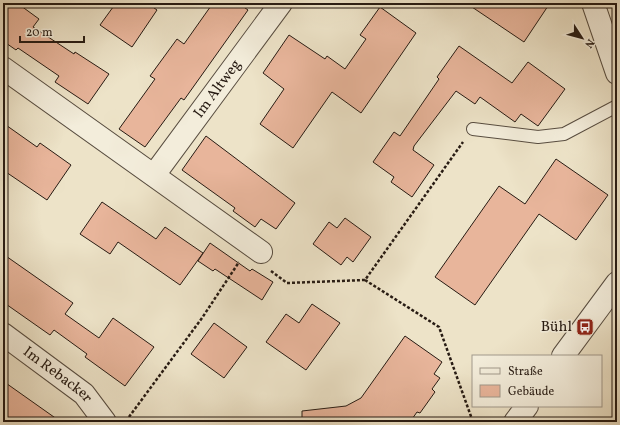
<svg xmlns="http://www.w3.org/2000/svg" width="620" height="425" viewBox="0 0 620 425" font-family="Vollkorn,serif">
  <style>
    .building { fill: #e8b59b; stroke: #271b13 }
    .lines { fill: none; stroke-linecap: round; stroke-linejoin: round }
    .lane-casing { stroke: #584d40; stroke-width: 14 }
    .street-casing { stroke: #584d40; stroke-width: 24 }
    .path { stroke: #271b13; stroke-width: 2.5; stroke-dasharray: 3 2; stroke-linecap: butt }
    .lane { stroke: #f3eddb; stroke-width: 12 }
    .street { stroke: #f3eddb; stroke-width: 22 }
    .labels { text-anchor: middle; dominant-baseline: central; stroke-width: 3; stroke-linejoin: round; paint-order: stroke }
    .street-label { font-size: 15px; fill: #271b13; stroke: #f3eddb }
    .poi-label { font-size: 15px; fill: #271b13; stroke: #f3eddb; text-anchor: end }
  </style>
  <rect width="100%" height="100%" fill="#ede3c8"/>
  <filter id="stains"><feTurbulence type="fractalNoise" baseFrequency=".005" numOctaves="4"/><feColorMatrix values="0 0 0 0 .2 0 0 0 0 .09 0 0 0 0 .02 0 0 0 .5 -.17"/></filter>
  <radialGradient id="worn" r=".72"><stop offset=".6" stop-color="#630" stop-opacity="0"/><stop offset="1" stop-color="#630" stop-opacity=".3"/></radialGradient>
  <!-- building -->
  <g class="building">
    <path d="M3,3H17L39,19L33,27L74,54L75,52L109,74L88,104L55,82L59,76L18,48L16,50L3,41Z"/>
    <path d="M116,3H147L157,10L132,47L100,25Z"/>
    <path d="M213,3H238L248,10L184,100L181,98L145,147L119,129L155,79L150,76L177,39L184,44Z"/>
    <path d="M466,3H550L524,42Z"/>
    <path d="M380,7L416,33L361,113L332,92L293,148L260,124L284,89L263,73L289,35L325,59L327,56L345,69L366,39L360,35Z"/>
    <path d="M459,46L512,83L528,62L565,89L538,126L521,114L515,122L480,97L475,104L456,91L414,146L413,150L434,165L412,197L391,182L394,177L373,162L394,132L400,136L439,79L437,77Z"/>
    <path d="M3,123L37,147L40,143L71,165L47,200L3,170Z"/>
    <path d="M206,136L295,203L276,229L261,219L255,227L233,211L235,208L182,170Z"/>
    <path d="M556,159L608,195L576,240L539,214L475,305L435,277L499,186L525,204Z"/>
    <path d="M102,202L156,239L165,227L203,253L180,285L118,242L110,254L80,234Z"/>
    <path d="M345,218L371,237L353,262L347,257L341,265L313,244L329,222L337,228Z"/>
    <path d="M210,243L250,271L252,269L273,282L262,300L215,269L213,271L198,261Z"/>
    <path d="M3,254L73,303L65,314L99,338L113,318L154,347L125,386L85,357L87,354L54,330L50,335L3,302Z"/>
    <path d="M312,304L340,323L306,370L266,342L286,314L299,323Z"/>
    <path d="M214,323L247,347L224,378L191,354Z"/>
    <path d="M405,336L442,362L434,374L440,378L432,389L435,392L420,413L417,412L410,422H302V411L346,406L361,398Z"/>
    <path d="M3,381L61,422H3Z"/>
  </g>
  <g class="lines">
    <defs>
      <path id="lane" d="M473,129L538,137L564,134L617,106"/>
      <g id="street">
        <path d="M593,3L617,73"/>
        <path d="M3,68L261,252"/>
        <path id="s1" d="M154,175L281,3"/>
        <path id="s2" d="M3,334L84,394L105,422"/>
        <path d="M563,356L617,283"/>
        <path d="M515,422L527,406"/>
      </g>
    </defs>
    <!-- lane casing -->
    <use href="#lane" class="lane-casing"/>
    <!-- street casing -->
    <use href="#street" class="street-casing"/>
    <!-- path -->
    <g class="path">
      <path d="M271,271L287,283L365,280L463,142"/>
      <path d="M365,280L439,327L473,422"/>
      <path d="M126,421L202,318L239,262"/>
    </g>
    <!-- lane -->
    <use href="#lane" class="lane"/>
    <!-- street -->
    <use href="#street" class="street"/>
  </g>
  <!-- icons -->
  <defs>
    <symbol id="bus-square" viewBox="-11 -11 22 22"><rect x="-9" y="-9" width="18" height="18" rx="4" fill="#8f2418" stroke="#f3eddb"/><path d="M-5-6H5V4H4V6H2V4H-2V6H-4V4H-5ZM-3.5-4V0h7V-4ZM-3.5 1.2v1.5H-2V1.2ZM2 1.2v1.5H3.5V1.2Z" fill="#fff"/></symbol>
  </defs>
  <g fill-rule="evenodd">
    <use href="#bus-square" x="575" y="317" width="20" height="20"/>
  </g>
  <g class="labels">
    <!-- street labels -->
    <g class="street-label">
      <text stroke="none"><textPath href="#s1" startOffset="107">Im Altweg</textPath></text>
      <text stroke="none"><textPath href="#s2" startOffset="68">Im Rebacker</textPath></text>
    </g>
    <!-- poi labels -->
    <g class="poi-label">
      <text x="572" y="327">Bühl</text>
    </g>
  </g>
  <!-- margin -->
  <rect width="620" height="425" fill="none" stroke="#ede3c8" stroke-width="16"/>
  <rect x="4" y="4" width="612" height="417" fill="none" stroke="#271b13" stroke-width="2"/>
  <rect x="8" y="8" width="604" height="409" fill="none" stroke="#271b13"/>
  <!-- legend -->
  <rect x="472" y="355" width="130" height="52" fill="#f3eddb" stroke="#a1998b"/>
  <rect x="480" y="368" width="20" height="6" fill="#f3eddb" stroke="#a1998b"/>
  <text x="508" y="375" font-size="12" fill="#271b13">Straße</text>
  <rect x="480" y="385" width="20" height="12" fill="#e8b59b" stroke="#a1998b"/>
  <text x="508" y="395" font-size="12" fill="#271b13">Gebäude</text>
  <!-- north arrow -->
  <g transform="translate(582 38) rotate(126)" stroke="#f3eddb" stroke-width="3" paint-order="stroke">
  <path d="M0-3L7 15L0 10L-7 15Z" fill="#271b13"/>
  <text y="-6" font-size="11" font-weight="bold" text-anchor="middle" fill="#271b13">N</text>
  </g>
  <!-- scale -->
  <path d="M20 36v6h64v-6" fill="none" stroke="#271b13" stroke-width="2"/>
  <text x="26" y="36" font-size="12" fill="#271b13" stroke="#f3eddb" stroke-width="3" paint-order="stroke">20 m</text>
  <rect width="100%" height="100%" filter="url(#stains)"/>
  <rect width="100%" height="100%" fill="url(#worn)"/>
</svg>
